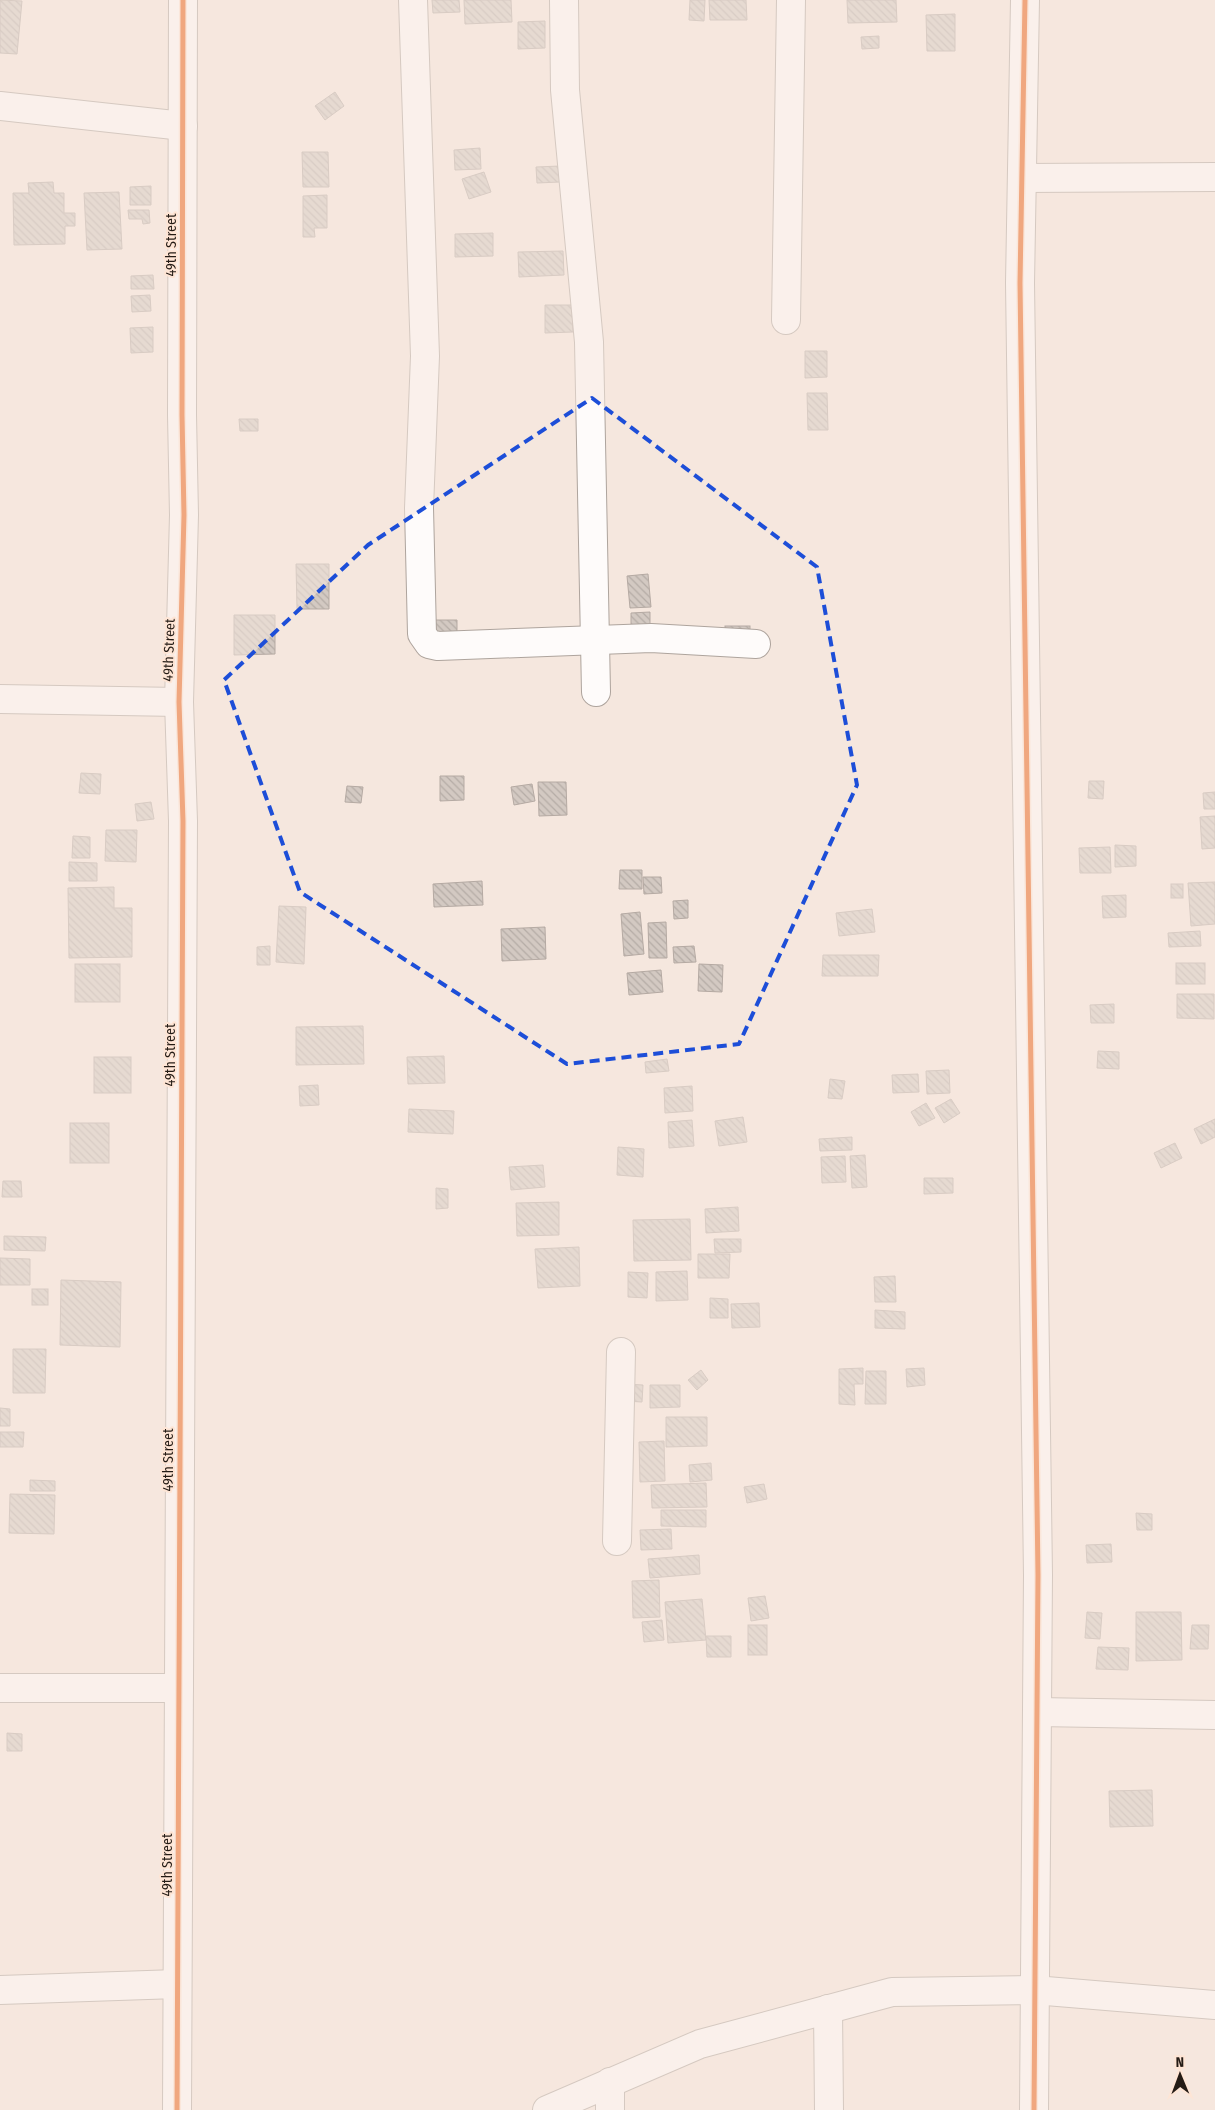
<svg xmlns="http://www.w3.org/2000/svg" width="1215" height="2110" viewBox="0 0 1215 2110" font-family="'Fira Sans Condensed',sans-serif">
  <style>
    .building { fill: url(#building-back-hatch); stroke: #b5aaa3 }
    .lines { fill: none; stroke-linecap: round; stroke-linejoin: round }
    .minor-casing { stroke: #aea49d; stroke-width: 30 }
    .minor { stroke: #fefbfa; stroke-width: 28 }
    .cycleway-casing { stroke: #fee5d5; stroke-width: 8 }
    .cycleway { stroke: #e8590c; stroke-width: 5 }
    .marked { fill: none; stroke: #1d4ed8; stroke-width: 4; stroke-dasharray: 10 6; stroke-linejoin: round }
    .labels { text-anchor: middle; dominant-baseline: central; stroke-width: 4; stroke-linejoin: round; paint-order: stroke }
    .street-label { font-size: 14px; fill: #241b15; stroke: #fee5d5 }
  </style>
  <defs>
    <pattern id="building-back-hatch" width="6" height="6" patternUnits="userSpaceOnUse" patternTransform="scale(1.25)"><rect width="6" height="6" fill="#d3c9c2"/><path d="M-1 5l2 2M0 0l6 6M5-1l2 2" fill="none" stroke="#b5aca6"/></pattern>
  </defs>
  <rect width="100%" height="100%" fill="#f5e7de"/>
  <!-- building -->
  <g class="building">
    <path d="M0,0L22,1L17,54L0,53Z"/>
    <path d="M432,0H459L460,12L433,13Z"/>
    <path d="M464,0H511L512,22L465,24Z"/>
    <path d="M690,0H705L704,21L689,20Z"/>
    <path d="M709,0H746L747,20H710Z"/>
    <path d="M847,0H896L897,22L848,23Z"/>
    <path d="M955,14V51H927L926,15Z"/>
    <path d="M545,21V48L518,49V22Z"/>
    <path d="M879,36V48L862,49L861,37Z"/>
    <path d="M335,92L344,106L325,120L315,106Z"/>
    <path d="M480,148L481,169L455,170L454,150Z"/>
    <path d="M302,152H328L329,187H303Z"/>
    <path d="M560,166V182L537,183L536,167Z"/>
    <path d="M484,172L491,192L469,199L462,179Z"/>
    <path d="M53,182L54,193H64V213H75V226H65V244L14,245L13,193H29L28,183Z"/>
    <path d="M151,186V205H130V187Z"/>
    <path d="M119,192L122,249L87,250L84,193Z"/>
    <path d="M327,195V228H314L315,237H303V196Z"/>
    <path d="M128,210H149L150,223L143,224L142,219H129Z"/>
    <path d="M493,233V256L455,257V234Z"/>
    <path d="M563,251L564,275L519,277L518,252Z"/>
    <path d="M153,275L154,289H131V276Z"/>
    <path d="M150,295L151,311L132,312L131,296Z"/>
    <path d="M545,305H572L573,332L545,333Z"/>
    <path d="M153,327V352L131,353L130,328Z"/>
    <path d="M805,351H827V377L805,378Z"/>
    <path d="M807,393H827L828,430H808Z"/>
    <path d="M239,419H258V431H240Z"/>
    <path d="M296,564H329V609H297Z"/>
    <path d="M648,574L651,607L630,608L627,576Z"/>
    <path d="M650,612V632H631V613Z"/>
    <path d="M234,615H275V654L234,655Z"/>
    <path d="M429,620H457V638H430Z"/>
    <rect x="725" y="626" width="25" height="11"/>
    <path d="M81,773L101,774L100,794L79,793Z"/>
    <path d="M440,776H464V800L440,801Z"/>
    <path d="M1089,781H1104L1103,799L1088,798Z"/>
    <path d="M538,782H566L567,815L539,816Z"/>
    <path d="M532,784L535,801L514,805L511,787Z"/>
    <path d="M347,786L363,787L361,803L345,802Z"/>
    <path d="M1215,792V809H1204L1203,793Z"/>
    <path d="M151,802L154,819L137,821L135,804Z"/>
    <path d="M1215,816V848L1202,849L1200,817Z"/>
    <path d="M106,830H137L136,862L105,861Z"/>
    <path d="M73,836L90,837V858H72Z"/>
    <path d="M1115,845L1136,846V866L1115,867Z"/>
    <path d="M1110,847L1111,873H1080L1079,848Z"/>
    <path d="M69,862L97,863V881H69Z"/>
    <path d="M620,870H642V889H619Z"/>
    <path d="M643,877H661L662,893L644,894Z"/>
    <path d="M482,881L483,905L434,907L433,884Z"/>
    <path d="M1215,882V924L1191,926L1188,883Z"/>
    <rect x="1171" y="884" width="12" height="14"/>
    <path d="M114,887V908H132V957L69,958L68,888Z"/>
    <path d="M1126,895V917L1103,918L1102,896Z"/>
    <path d="M688,900V918L674,919L673,901Z"/>
    <path d="M279,906L306,907L304,964L276,962Z"/>
    <path d="M872,909L875,932L839,936L836,913Z"/>
    <path d="M640,912L644,954L624,956L621,914Z"/>
    <path d="M666,922L667,958H649L648,923Z"/>
    <path d="M545,927L546,959L502,961L501,929Z"/>
    <path d="M1200,931L1201,946L1169,947L1168,933Z"/>
    <path d="M270,946V965H257V947Z"/>
    <path d="M694,946L696,962L674,963L673,947Z"/>
    <path d="M823,955H879L878,976H822Z"/>
    <rect x="1176" y="963" width="29" height="21"/>
    <rect x="75" y="964" width="45" height="38"/>
    <path d="M699,964L723,965L722,992L698,991Z"/>
    <path d="M661,970L663,992L629,995L627,973Z"/>
    <path d="M1177,994H1214V1019L1177,1018Z"/>
    <path d="M1114,1004V1023H1091L1090,1005Z"/>
    <path d="M363,1026L364,1064L296,1065V1027Z"/>
    <path d="M1098,1051L1119,1052V1069L1097,1068Z"/>
    <path d="M444,1056L445,1083L408,1084L407,1057Z"/>
    <rect x="94" y="1057" width="37" height="36"/>
    <path d="M667,1059L669,1071L646,1073L645,1062Z"/>
    <path d="M949,1070L950,1093L927,1094L926,1071Z"/>
    <path d="M918,1074L919,1092L893,1093L892,1075Z"/>
    <path d="M830,1079L845,1081L842,1099L828,1098Z"/>
    <path d="M318,1085L319,1105L300,1106L299,1086Z"/>
    <path d="M692,1086L693,1111L665,1113L664,1088Z"/>
    <path d="M951,1099L960,1113L944,1123L935,1108Z"/>
    <path d="M926,1103L935,1118L919,1126L911,1112Z"/>
    <path d="M409,1109L454,1111L453,1134L408,1132Z"/>
    <path d="M743,1117L747,1142L719,1146L715,1121Z"/>
    <path d="M1215,1119V1137L1201,1144L1194,1129Z"/>
    <path d="M692,1120L694,1146L669,1148L668,1122Z"/>
    <rect x="70" y="1123" width="39" height="40"/>
    <path d="M852,1137V1150L820,1151L819,1139Z"/>
    <path d="M1175,1143L1182,1158L1161,1168L1154,1153Z"/>
    <path d="M618,1147L644,1149L643,1177L617,1175Z"/>
    <path d="M865,1155L867,1187L852,1188L850,1156Z"/>
    <path d="M845,1156L846,1182L822,1183L821,1157Z"/>
    <path d="M543,1165L545,1187L511,1190L509,1167Z"/>
    <path d="M924,1178H953V1193L924,1194Z"/>
    <path d="M3,1181H21L22,1197H2Z"/>
    <path d="M436,1188L448,1189V1208L436,1209Z"/>
    <path d="M559,1202V1235L517,1236L516,1203Z"/>
    <path d="M738,1207L739,1231L706,1233L705,1209Z"/>
    <path d="M690,1219L691,1260L634,1261L633,1220Z"/>
    <path d="M4,1236L46,1237L45,1251L4,1250Z"/>
    <path d="M714,1239H741V1252L715,1253Z"/>
    <path d="M579,1247L580,1286L538,1288L535,1249Z"/>
    <path d="M698,1254H730L729,1278H698Z"/>
    <path d="M0,1258L30,1259V1285H0Z"/>
    <path d="M687,1271L688,1300L656,1301V1272Z"/>
    <path d="M628,1272L648,1273L647,1298L628,1297Z"/>
    <path d="M895,1276L896,1302H875L874,1277Z"/>
    <path d="M61,1280L121,1282L120,1347L60,1345Z"/>
    <rect x="32" y="1289" width="16" height="16"/>
    <path d="M710,1298L728,1299V1318H710Z"/>
    <path d="M759,1303L760,1327L732,1328L731,1304Z"/>
    <path d="M875,1310L905,1312V1329L875,1328Z"/>
    <path d="M13,1349H46L45,1393H13Z"/>
    <path d="M863,1368V1384H854L855,1405L839,1404V1369Z"/>
    <path d="M924,1368L925,1385L907,1387L906,1369Z"/>
    <path d="M701,1370L708,1380L697,1390L688,1380Z"/>
    <path d="M866,1371H886V1404H865Z"/>
    <path d="M626,1384L643,1385L642,1402L625,1401Z"/>
    <path d="M650,1385H680V1407L650,1408Z"/>
    <path d="M0,1408L10,1409V1426H0Z"/>
    <path d="M666,1417H707V1446L666,1447Z"/>
    <path d="M0,1432H24L23,1447H0Z"/>
    <path d="M664,1441L665,1481L640,1482L639,1442Z"/>
    <path d="M711,1463L712,1480L690,1482L689,1465Z"/>
    <path d="M30,1480L55,1481V1491H30Z"/>
    <path d="M706,1483L707,1507L652,1508L651,1485Z"/>
    <path d="M764,1484L767,1499L747,1503L744,1487Z"/>
    <path d="M10,1494L55,1495L54,1534L9,1533Z"/>
    <path d="M661,1510H706V1527L661,1526Z"/>
    <path d="M1136,1513L1152,1514V1530H1137Z"/>
    <path d="M671,1529L672,1549L641,1550L640,1530Z"/>
    <path d="M1111,1544L1112,1562L1087,1563L1086,1545Z"/>
    <path d="M699,1555L700,1574L650,1578L648,1559Z"/>
    <path d="M659,1580L660,1617L633,1618L632,1581Z"/>
    <path d="M765,1596L769,1618L751,1621L748,1598Z"/>
    <path d="M702,1599L706,1640L668,1643L665,1602Z"/>
    <path d="M1087,1612L1102,1613L1100,1639L1085,1638Z"/>
    <path d="M1136,1612H1181L1182,1660L1136,1661Z"/>
    <path d="M662,1620L664,1640L644,1642L642,1622Z"/>
    <rect x="748" y="1625" width="19" height="30"/>
    <path d="M1192,1625H1209L1208,1649H1190Z"/>
    <path d="M706,1636H731V1657H707Z"/>
    <path d="M1098,1647L1129,1648L1128,1670L1096,1669Z"/>
    <path d="M7,1733L22,1734V1751H7Z"/>
    <path d="M1152,1790L1153,1826L1110,1827L1109,1791Z"/>
  </g>
  <g class="lines">
    <defs>
      <g id="minor">
        <path d="M413,0L425,356L419,508L422,634L429,644L438,646L651,638L756,644"/>
        <path d="M564,0L565,90L589,342L596,692"/>
        <path d="M1025,0L1020,283L1038,1575L1034,2110"/>
        <path d="M0,106L183,126"/>
        <path d="M1022,178L1215,177"/>
        <path d="M786,320L791,0"/>
        <path d="M0,699L179,702"/>
        <path d="M617,1541L621,1352"/>
        <path d="M0,1688H179"/>
        <path d="M1037,1712L1215,1715"/>
        <path d="M0,1990L177,1984"/>
        <path d="M828,2009L829,2110"/>
        <path d="M610,2082V2110"/>
        <path d="M177,2110L183,821L179,702L184,515L182,415L183,0"/>
        <path d="M547,2110L700,2044L892,1992L1034,1990L1215,2005"/>
      </g>
    </defs>
    <!-- minor casing -->
    <use href="#minor" class="minor-casing"/>
    <!-- minor -->
    <use href="#minor" class="minor"/>
    <defs>
      <g id="cycleway">
        <path d="M1025,0L1020,283L1038,1575L1034,2110"/>
        <path d="M177,2110L183,821L179,702L184,515L182,415L183,0"/>
      </g>
    </defs>
    <!-- cycleway casing -->
    <use href="#cycleway" class="cycleway-casing"/>
    <!-- cycleway -->
    <use href="#cycleway" class="cycleway"/>
  </g>
  <!-- marked area -->
  <path d="M0 0H1215V2110H0ZM592,398L817,567L857,785L739,1044L567,1064L300,892L224,680L368,545Z" fill="#f5e7de" fill-opacity=".55" fill-rule="evenodd"/>
  <path class="marked" d="M592,398L817,567L857,785L739,1044L567,1064L300,892L224,680L368,545Z"/>
  <g class="labels">
    <!-- street labels -->
    <g class="street-label">
      <text transform="translate(171 245) rotate(-90)">49th Street</text>
      <text transform="translate(169 650) rotate(-88)">49th Street</text>
      <text transform="translate(170 1055) rotate(-90)">49th Street</text>
      <text transform="translate(168 1460) rotate(-90)">49th Street</text>
      <text transform="translate(167 1865) rotate(-90)">49th Street</text>
    </g>
  </g>
  <!-- north arrow -->
  <g transform="translate(1180 2075) rotate(359)" stroke="#fee5d5" stroke-width="4" paint-order="stroke">
  <path d="M0-4L9 19L0 12L-9 19Z" fill="#241b15"/>
  <text y="-8" font-size="14" font-weight="bold" text-anchor="middle" fill="#241b15">N</text>
  </g>
</svg>
